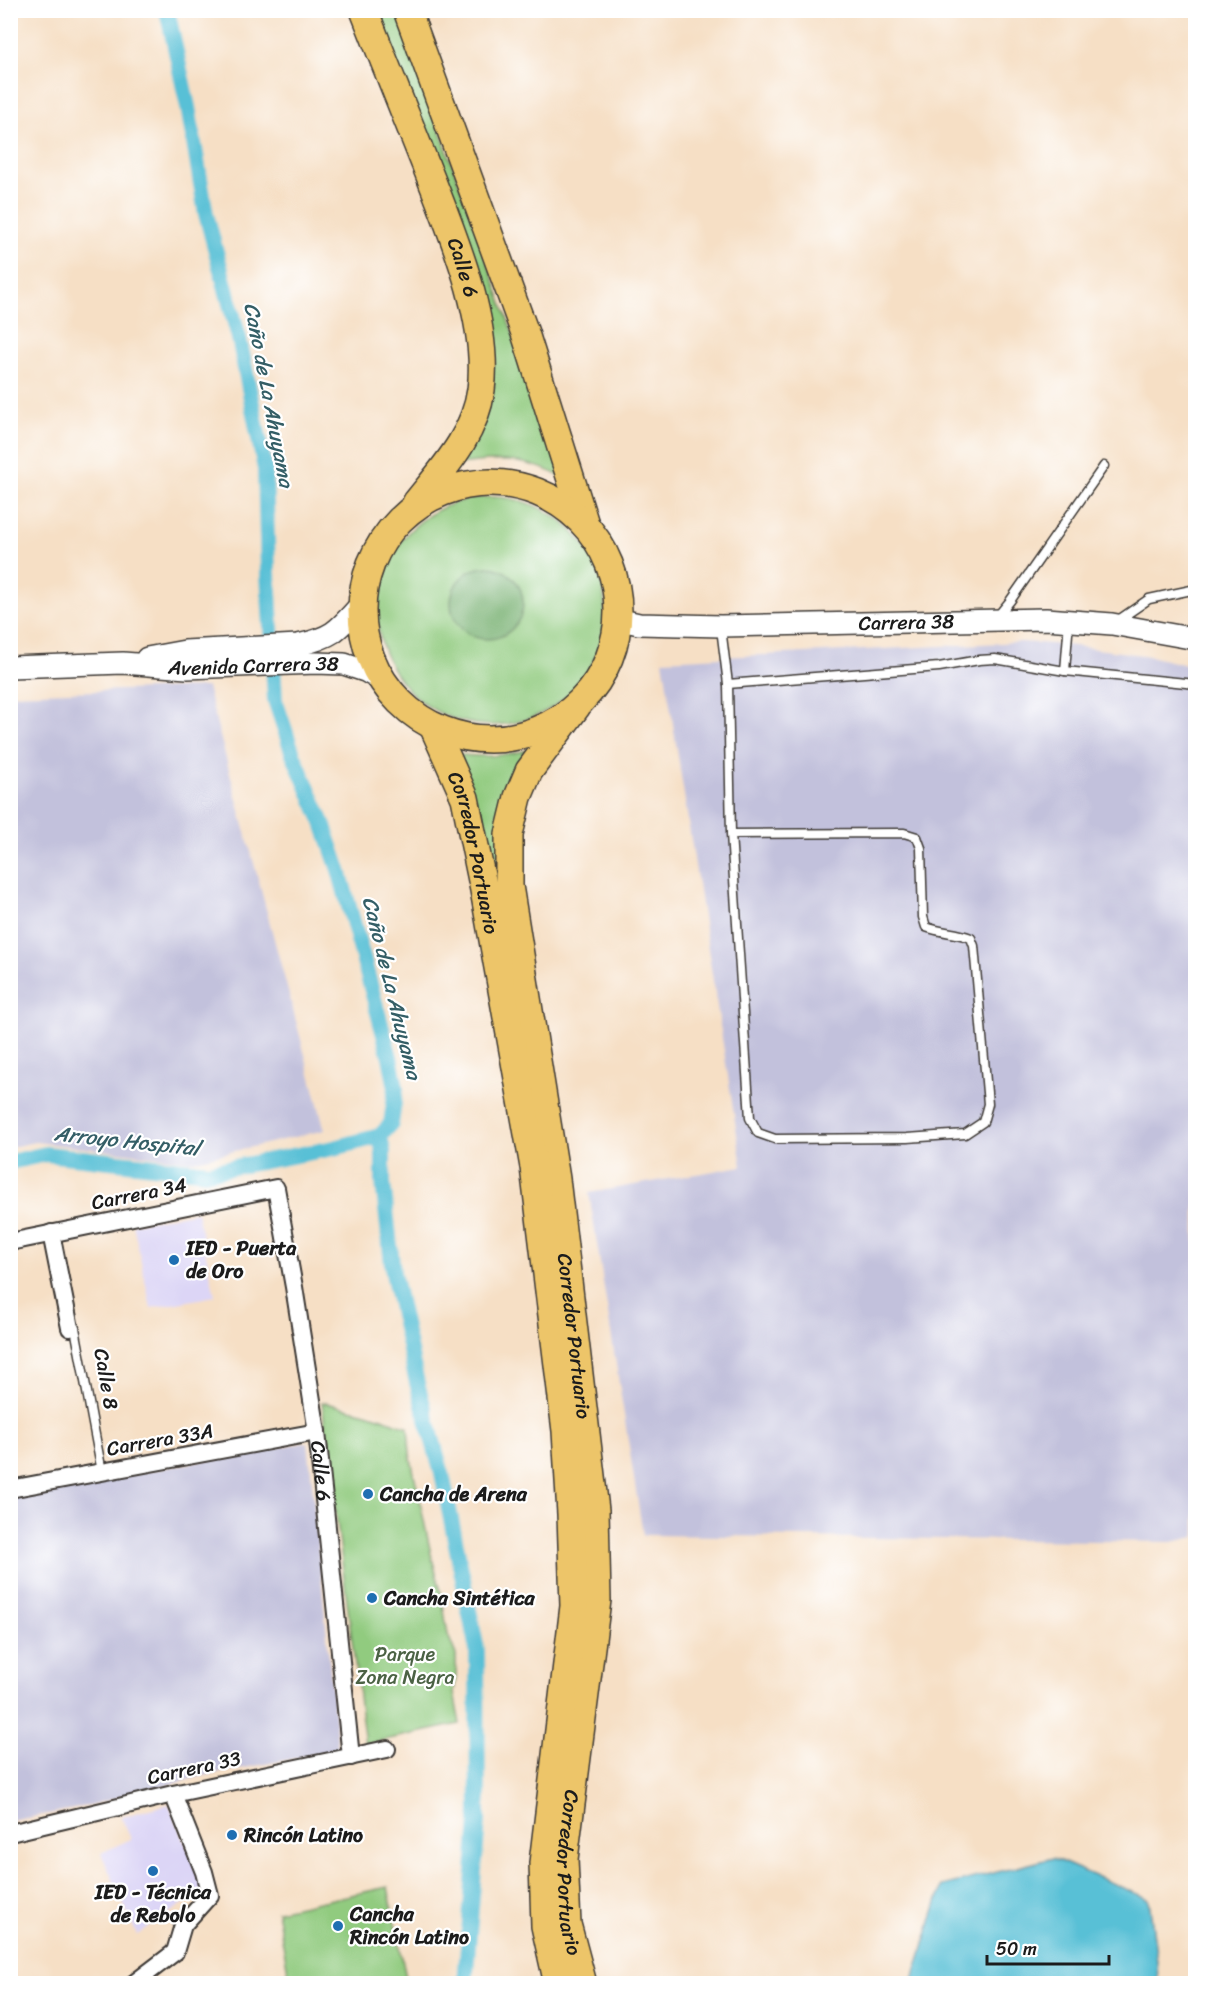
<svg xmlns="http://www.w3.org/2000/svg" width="1206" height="1994" viewBox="0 0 1206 1994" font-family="Sriracha,sans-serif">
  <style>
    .built { fill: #dcd5f6 }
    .industrial { fill: #c2c1dc }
    .green { fill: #91cb7f; stroke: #56744e; stroke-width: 1.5 }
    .forest { fill: #74af6e; stroke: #486645; stroke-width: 1.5 }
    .water { fill: #59c0d6; stroke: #3a6e79; stroke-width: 1.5 }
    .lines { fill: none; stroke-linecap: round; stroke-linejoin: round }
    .canal { stroke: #59c0d6; stroke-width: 16 }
    .service-casing { stroke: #3d3935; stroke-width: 11 }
    .minor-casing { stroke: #3d3935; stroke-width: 20 }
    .tertiary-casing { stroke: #3d3935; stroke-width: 24 }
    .primary-casing { stroke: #3d3935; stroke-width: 30 }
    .service { stroke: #fff; stroke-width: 8 }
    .minor { stroke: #fff; stroke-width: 16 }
    .tertiary { stroke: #fff; stroke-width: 21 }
    .primary { stroke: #edc569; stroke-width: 27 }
    .poi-dot { fill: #1f6fb2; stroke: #fff; stroke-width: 2 }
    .labels { text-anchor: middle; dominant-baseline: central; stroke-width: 4.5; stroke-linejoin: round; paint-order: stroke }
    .street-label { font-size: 20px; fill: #1c1c1c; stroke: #fff }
    .poi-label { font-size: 20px; font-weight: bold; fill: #1c1c1c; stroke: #fff; text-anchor: start }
    .park-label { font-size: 20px; fill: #4b6244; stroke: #fff }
    .water-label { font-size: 21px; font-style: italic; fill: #345e66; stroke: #fff }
  </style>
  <rect width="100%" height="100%" fill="#fff"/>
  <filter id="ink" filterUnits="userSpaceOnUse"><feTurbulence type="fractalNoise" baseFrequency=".0167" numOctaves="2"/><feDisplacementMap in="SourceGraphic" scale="12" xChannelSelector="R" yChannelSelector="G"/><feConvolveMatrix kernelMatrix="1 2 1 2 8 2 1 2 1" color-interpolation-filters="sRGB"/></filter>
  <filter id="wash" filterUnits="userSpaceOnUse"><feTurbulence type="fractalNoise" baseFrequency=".008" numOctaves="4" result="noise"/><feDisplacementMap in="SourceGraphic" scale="24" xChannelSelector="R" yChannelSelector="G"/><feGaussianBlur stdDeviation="1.35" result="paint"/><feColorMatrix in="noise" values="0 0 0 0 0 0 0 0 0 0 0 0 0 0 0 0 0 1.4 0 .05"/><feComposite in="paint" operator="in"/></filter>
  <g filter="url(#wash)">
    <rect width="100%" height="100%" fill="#f6dfc5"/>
    <!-- built -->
    <g class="built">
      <path d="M197,1212L215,1296L151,1308L133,1224Z"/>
      <path d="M169,1804L205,1889L137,1935L101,1853L131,1839L121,1817Z"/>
    </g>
    <!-- industrial -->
    <g class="industrial">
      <path d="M1021,642L1067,645L1149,656L1195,667V1537L1172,1542L643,1535L589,1193L742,1166L663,660Z"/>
      <path d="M207,687L325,1130L192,1161L35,1142L11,1147V694Z"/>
      <path d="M308,1442L338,1750L203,1776L74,1809L11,1821V1496Z"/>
    </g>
    <!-- green -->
    <g class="green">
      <path d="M371,11H397L565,479C527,458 501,458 459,464L492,371Z"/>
      <circle cx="491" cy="611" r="114"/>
      <path d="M531,749L500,872L492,874L454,754C483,758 504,756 531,749Z"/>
      <path d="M322,1402L370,1414L408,1427L410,1454L431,1554L441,1592L448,1635L456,1655V1676L454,1693L460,1724L365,1744Z"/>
      <path d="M388,1887L407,1983H290L277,1911Z"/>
    </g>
    <!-- forest -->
    <circle class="forest" cx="487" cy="603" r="36"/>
    <!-- water -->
    <path class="water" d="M1053,1858L1149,1899L1157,1961L1158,1983H912L942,1886Z"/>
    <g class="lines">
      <!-- canal -->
      <g class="canal">
        <path d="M167,10L188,107L206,214L239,338L265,469L268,573L275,700L293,754L323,823L339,870L390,1057L396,1088L391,1124L380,1136L383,1151V1182L393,1273L417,1383L442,1474L477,1650L478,1820L465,1984"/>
        <path d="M10,1162L46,1154L208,1172L334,1148L380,1136"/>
      </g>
    </g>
  </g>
  <g filter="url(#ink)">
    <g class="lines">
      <defs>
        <g id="service">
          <path d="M996,618L1010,601L1104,466"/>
          <path d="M1117,621L1149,599L1196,589"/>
          <path d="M721,628L728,684L939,667L979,660L995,659L1065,671L1196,684"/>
          <path d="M1065,671L1069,621"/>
          <path d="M728,684L731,834L904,833L917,837L921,848L923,917L926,927C942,933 956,932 971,938L974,946L988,1104L983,1122L965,1134L907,1138L775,1139L758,1133L750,1118L731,834"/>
          <path d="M75,1328L102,1472"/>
        </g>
        <g id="minor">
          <path d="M51,1233L70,1328"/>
          <path id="s1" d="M10,1242L276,1188L294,1287L317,1432L351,1757"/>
          <path d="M10,1489L317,1432"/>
          <path d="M10,1833L173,1794L387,1749"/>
          <path d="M133,1984L175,1952L183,1925L210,1895L204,1872L173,1794"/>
        </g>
        <g id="tertiary">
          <path id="s2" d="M617,619L639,624L721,626L1046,619L1112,624L1196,639"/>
          <path d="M147,658L185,651L298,645C334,637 338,630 362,603"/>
          <path id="s3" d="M10,667L123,663L187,668L316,663L344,664L365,671L382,681"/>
        </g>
        <g id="primary">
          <path id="s4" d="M364,10C385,64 407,118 428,171C453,235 490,322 481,390C475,435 443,469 416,503"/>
          <path d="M407,10L525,333L585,524"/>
          <circle cx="490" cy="611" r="128"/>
          <path id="s5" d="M577,706L529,771L518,797L509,834V886L556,1179L595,1510L597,1600L564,1859L567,1924L583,1984"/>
          <path id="s6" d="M433,726L465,798L484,890L534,1167L566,1431L571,1514L574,1606L543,1863L545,1926L558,1984"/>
        </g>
      </defs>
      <!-- service casing -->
      <use href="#service" class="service-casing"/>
      <!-- minor casing -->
      <use href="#minor" class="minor-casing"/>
      <!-- tertiary casing -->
      <use href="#tertiary" class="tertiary-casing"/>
      <!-- primary casing -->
      <use href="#primary" class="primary-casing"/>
      <!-- service -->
      <use href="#service" class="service"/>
      <!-- minor -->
      <use href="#minor" class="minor"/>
      <!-- tertiary -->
      <use href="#tertiary" class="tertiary"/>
      <!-- primary -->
      <use href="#primary" class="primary"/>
    </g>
  </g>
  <!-- markers -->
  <g class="poi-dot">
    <circle cx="174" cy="1260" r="6"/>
    <circle cx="368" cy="1494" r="6"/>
    <circle cx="372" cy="1598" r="6"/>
    <circle cx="232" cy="1835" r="6"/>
    <circle cx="153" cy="1871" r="6"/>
    <circle cx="338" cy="1926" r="6"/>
  </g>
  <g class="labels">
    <!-- street labels -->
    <g class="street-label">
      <text stroke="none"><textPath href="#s4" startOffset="276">Calle 6</textPath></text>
      <text stroke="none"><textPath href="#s2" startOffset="290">Carrera 38</textPath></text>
      <text stroke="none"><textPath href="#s3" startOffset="244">Avenida Carrera 38</textPath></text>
      <text stroke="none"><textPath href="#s6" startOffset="134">Corredor Portuario</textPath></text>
      <text transform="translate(139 1194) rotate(-11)">Carrera 34</text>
      <text stroke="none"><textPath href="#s5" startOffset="654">Corredor Portuario</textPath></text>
      <text transform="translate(106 1379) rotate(80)">Calle 8</text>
      <text transform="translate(160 1440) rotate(-10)">Carrera 33A</text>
      <text stroke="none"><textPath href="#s1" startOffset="558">Calle 6</textPath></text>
      <text transform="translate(194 1768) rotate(-12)">Carrera 33</text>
      <text stroke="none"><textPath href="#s5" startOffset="1194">Corredor Portuario</textPath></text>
    </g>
    <!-- poi labels -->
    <g class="poi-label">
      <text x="186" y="1248">IED - Puerta<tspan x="186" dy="23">de Oro</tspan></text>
      <text x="380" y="1494">Cancha de Arena</text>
      <text x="384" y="1598">Cancha Sintética</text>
      <text x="244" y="1835">Rincón Latino</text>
      <text x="153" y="1892" text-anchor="middle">IED - Técnica<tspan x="153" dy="23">de Rebolo</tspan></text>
      <text x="350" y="1914">Cancha<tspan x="350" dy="23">Rincón Latino</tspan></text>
    </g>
    <!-- park labels -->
    <g class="park-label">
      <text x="405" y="1654">Parque<tspan x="405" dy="23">Zona Negra</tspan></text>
    </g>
    <!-- water labels -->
    <g class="water-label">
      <text transform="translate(269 395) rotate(79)">Caño de La Ahuyama</text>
      <text transform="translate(392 988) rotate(76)">Caño de La Ahuyama</text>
      <text transform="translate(127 1141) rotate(6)">Arroyo Hospital</text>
    </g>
  </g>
  <!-- margin -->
  <rect width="1206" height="1994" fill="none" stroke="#fff" stroke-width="36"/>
  <!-- scale -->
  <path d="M987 1955v9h122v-9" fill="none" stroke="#1c1c1c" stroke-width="3"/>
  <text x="996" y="1955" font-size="18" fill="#1c1c1c" stroke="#ffffff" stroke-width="4.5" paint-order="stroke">50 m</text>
</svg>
